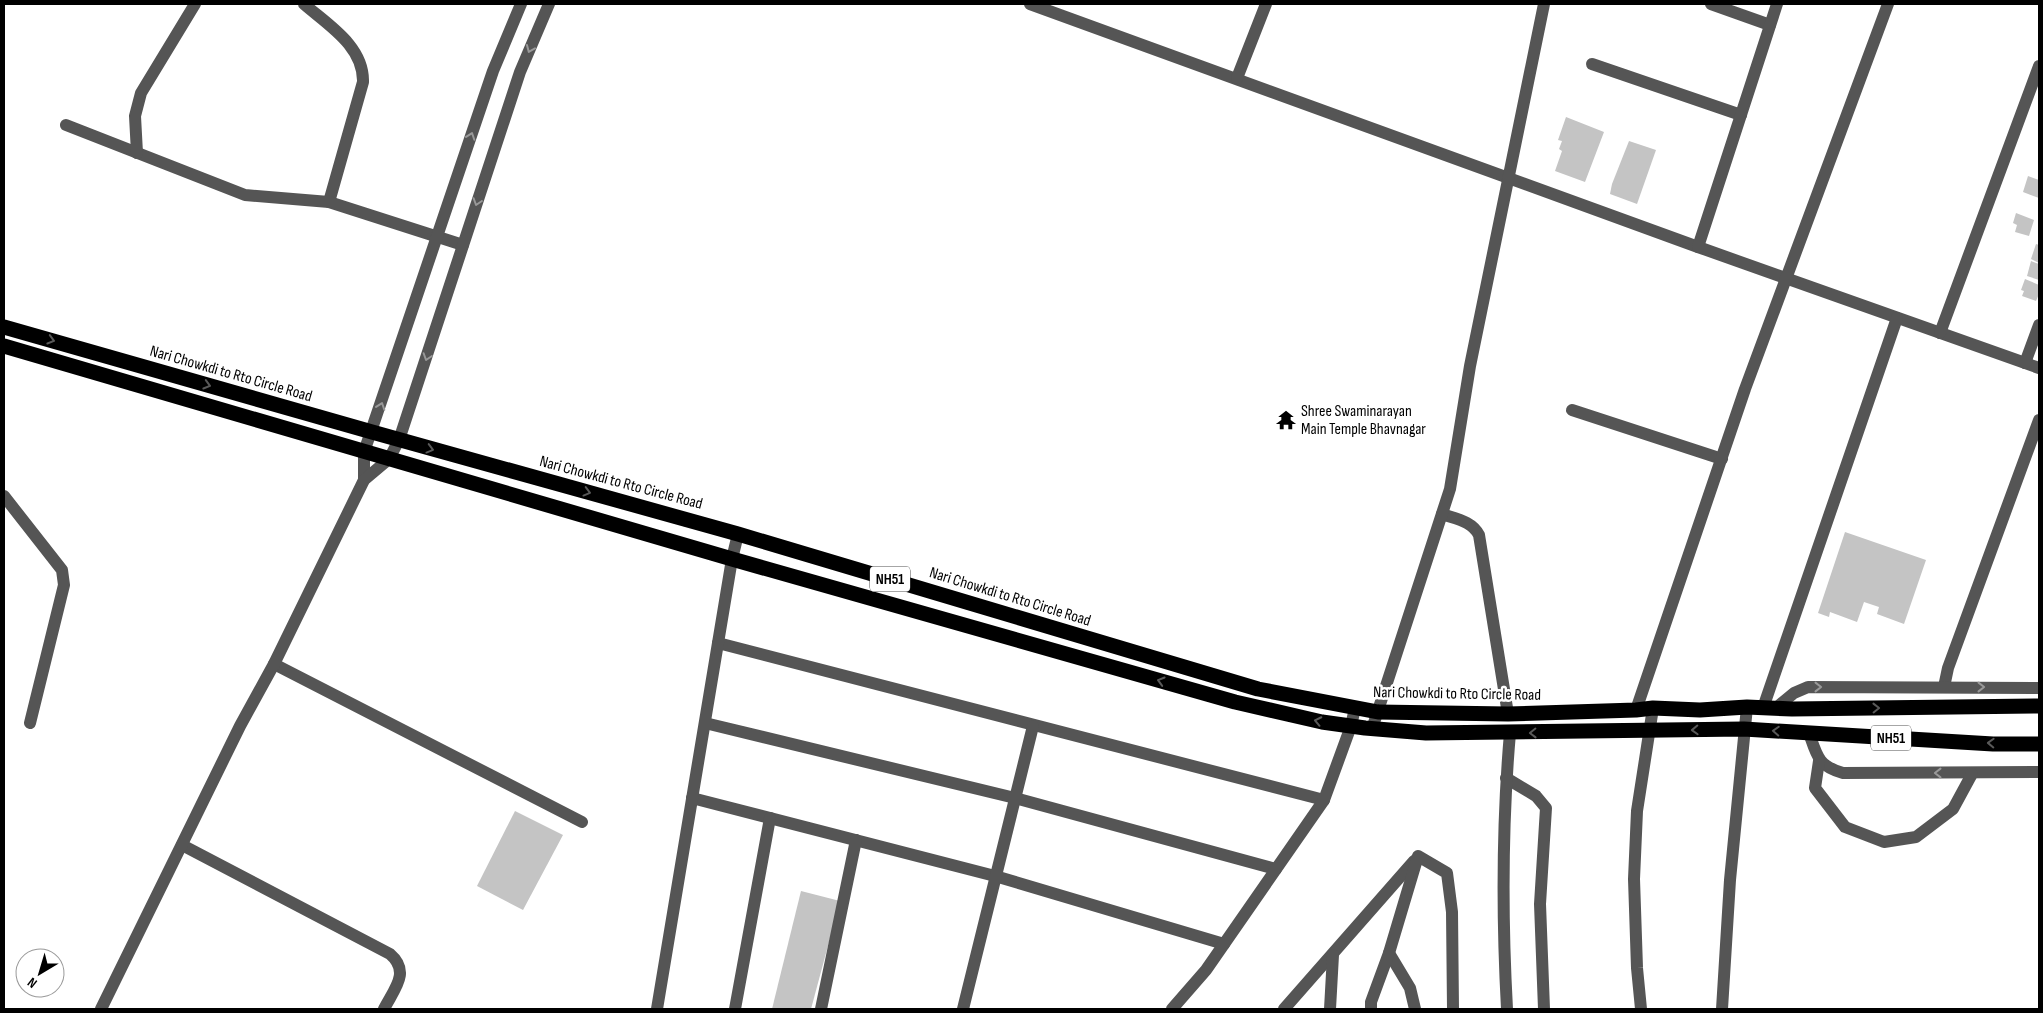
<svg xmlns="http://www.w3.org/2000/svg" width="2043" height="1013" viewBox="0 0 2043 1013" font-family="'Sofia Sans Condensed',sans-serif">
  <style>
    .building { fill: #c4c4c4 }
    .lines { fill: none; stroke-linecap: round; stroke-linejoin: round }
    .minor { stroke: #555; stroke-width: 12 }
    .highway { stroke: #000; stroke-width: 15 }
    .oneway { stroke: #999 }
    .oneway2 { stroke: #595959 }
    .labels { text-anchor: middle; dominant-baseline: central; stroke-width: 5; stroke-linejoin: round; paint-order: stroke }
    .shield { fill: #fff; stroke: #4c4c4c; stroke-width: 1 }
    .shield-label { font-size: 15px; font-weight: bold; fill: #000 }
    .street-label { font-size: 16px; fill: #000; stroke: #fff }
    .poi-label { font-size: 16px; fill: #000; stroke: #fff; text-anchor: start }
  </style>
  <rect width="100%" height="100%" fill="#fff"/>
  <!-- building -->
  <g class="building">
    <path d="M1566,117L1604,132L1585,182L1555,171L1562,151L1559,149L1562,141L1558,140Z"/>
    <path d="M1629,141L1656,150L1637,204L1610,194L1612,184Z"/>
    <path d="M2028,176L2039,180V198L2023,192Z"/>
    <path d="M2016,213L2034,220L2029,236L2015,232L2017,225L2013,223Z"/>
    <path d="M2036,244L2039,245V263L2031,259Z"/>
    <path d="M2031,261L2039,264V280L2027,276Z"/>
    <path d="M2025,279L2039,285V294L2036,301L2022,296L2024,291L2021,290Z"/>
    <path d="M1845,532L1926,560L1904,624L1877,614L1879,607L1864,602L1857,622L1830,612L1829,617L1818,613Z"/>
    <path d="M515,811L563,835L523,910L477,886Z"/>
    <path d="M801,891L840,901L811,1009H772Z"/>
  </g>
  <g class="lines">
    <!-- minor -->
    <g class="minor">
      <path d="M304,4C328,25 364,46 363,82L329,202"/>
      <path d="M1030,4L1698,247L2039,368"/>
      <path d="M1711,4L1770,25"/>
      <path d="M1592,64L1741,115"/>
      <path d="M1237,78L1266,4"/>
      <path d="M66,125L245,195L329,202L463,245"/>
      <path d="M137,153L135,116L141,93L195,4"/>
      <path d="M1698,247L1777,4"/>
      <path d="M1940,333L2039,66"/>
      <path d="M2025,363L2039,325"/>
      <path d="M1572,410L1722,459"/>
      <path d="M364,480V452L493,71L521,4"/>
      <path d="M4,496L62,570L64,585L30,723"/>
      <path d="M1442,514C1456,519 1472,521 1479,535L1508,714"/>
      <path d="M718,643L1324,800"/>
      <path d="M274,664L582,822"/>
      <path d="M1944,687L1948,668L2039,420"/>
      <path d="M1763,708L1897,318"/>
      <path d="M1776,708L1794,693L1808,687L2039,688"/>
      <path d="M1636,710L1745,389L1888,4"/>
      <path d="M705,723L1015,798L1276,869"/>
      <path d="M1372,729L1450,489L1470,366L1544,4"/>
      <path d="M1809,733C1817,756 1818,766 1843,773L2039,772"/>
      <path d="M1819,761L1815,788L1845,827L1884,842L1916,837L1953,809L1972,774"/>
      <path d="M1506,778L1536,796L1546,808L1540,904L1544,1009"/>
      <path d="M692,798L995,876L1224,944"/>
      <path d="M182,845L390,954C411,972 394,989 384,1009"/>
      <path d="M1389,953L1410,988L1415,1009"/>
      <path d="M101,1009L240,726L274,664L364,480L389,459L399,440L520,72L549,4"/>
      <path d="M657,1009L732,559L738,534"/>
      <path d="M735,1009L770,818"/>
      <path d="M821,1009L856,840"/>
      <path d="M963,1009L1033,726"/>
      <path d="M1172,1009L1206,970L1324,800L1351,726L1355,708"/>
      <path d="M1284,1009L1414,861"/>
      <path d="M1330,1009L1333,955"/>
      <path d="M1371,1009V1002L1389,953L1418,856L1447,873L1452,912L1453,1009"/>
      <path d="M1507,1009C1502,918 1502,825 1510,733"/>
      <path d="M1641,1009L1637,968L1634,879L1637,811L1653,708"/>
      <path d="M1722,1009L1730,880L1747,707"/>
    </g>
    <!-- highway -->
    <g class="highway">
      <path d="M4,327L372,432L738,534L1258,689L1378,712L1508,714L1636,710L1653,708L1700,710L1747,707L1792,709L2039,706"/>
      <path d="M4,346L732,559L1235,702L1322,722L1365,728L1426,733L1744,729L1993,744H2039"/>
    </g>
  </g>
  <!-- one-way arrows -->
  <defs><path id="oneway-chevron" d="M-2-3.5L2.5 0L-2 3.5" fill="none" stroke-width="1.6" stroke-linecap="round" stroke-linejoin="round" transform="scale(1.25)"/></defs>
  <g class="oneway">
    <use href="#oneway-chevron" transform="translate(530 49) rotate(113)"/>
    <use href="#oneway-chevron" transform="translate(471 136) rotate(-71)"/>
    <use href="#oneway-chevron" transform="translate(477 202) rotate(108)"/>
    <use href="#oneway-chevron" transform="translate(427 357) rotate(108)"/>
    <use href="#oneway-chevron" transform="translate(381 406) rotate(-71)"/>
    <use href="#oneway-chevron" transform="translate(1818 687)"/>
    <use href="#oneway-chevron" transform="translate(1981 687)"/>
    <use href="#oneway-chevron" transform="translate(1938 773) rotate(-180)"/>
  </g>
  <g class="oneway2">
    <use href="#oneway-chevron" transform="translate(51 340) rotate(16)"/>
    <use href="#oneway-chevron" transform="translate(207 385) rotate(16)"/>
    <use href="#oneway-chevron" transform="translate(430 449) rotate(15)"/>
    <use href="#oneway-chevron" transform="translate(587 492) rotate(15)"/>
    <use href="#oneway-chevron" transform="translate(1161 681) rotate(-164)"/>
    <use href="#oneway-chevron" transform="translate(1876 708) rotate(-1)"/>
    <use href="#oneway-chevron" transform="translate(1318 721) rotate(-168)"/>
    <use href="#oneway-chevron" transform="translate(1695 730) rotate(178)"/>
    <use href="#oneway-chevron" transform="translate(1776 731) rotate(-177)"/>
    <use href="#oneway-chevron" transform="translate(1533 733) rotate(179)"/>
    <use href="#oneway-chevron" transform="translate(1991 743) rotate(-178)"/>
  </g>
  <!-- icons -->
  <defs>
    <symbol id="temple-bare" viewBox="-9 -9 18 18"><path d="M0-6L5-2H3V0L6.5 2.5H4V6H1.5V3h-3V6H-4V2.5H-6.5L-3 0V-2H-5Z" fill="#000" stroke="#fff" stroke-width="2.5" paint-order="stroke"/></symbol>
  </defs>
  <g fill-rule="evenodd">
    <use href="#temple-bare" x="1272" y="406" width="28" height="28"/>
  </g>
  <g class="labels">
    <!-- shield labels -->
    <g class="shield">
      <rect x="870" y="566.5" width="40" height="25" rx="4"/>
      <rect x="1871" y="725.5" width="40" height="25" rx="4"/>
    </g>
    <g class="shield-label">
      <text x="890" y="579">NH51</text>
      <text x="1891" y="738">NH51</text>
    </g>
    <!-- street labels -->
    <g class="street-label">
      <text transform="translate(231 374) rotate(16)">Nari Chowkdi to Rto Circle Road</text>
      <text transform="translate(621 483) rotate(15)">Nari Chowkdi to Rto Circle Road</text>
      <text transform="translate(1010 597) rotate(17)">Nari Chowkdi to Rto Circle Road</text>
      <text transform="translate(1457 694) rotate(1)">Nari Chowkdi to Rto Circle Road</text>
    </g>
    <!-- poi labels -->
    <g class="poi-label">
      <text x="1301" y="411">Shree Swaminarayan<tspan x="1301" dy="18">Main Temple Bhavnagar</tspan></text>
    </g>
  </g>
  <!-- border -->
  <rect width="2043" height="1013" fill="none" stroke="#000000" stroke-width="10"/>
  <!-- north arrow -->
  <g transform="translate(40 973) rotate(218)"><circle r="24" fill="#ffffff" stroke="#999999"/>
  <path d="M0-4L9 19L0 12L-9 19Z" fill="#000000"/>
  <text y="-8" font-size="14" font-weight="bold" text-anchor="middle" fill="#000000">N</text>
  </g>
</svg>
